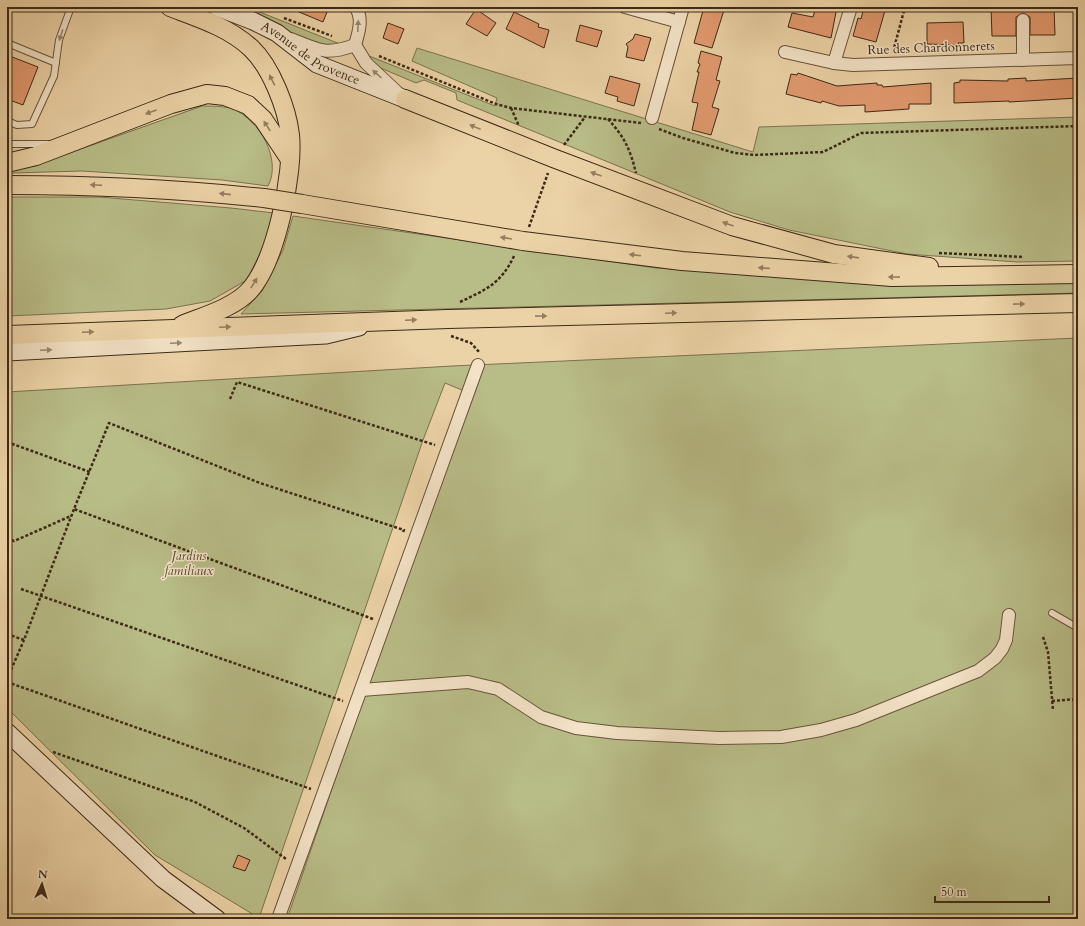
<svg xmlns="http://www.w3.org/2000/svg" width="1085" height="926" viewBox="0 0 1085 926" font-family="Cardo,serif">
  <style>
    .green { fill: #b8bc87; stroke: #7a734e }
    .building { fill: #e29a6f; stroke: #3d2a16 }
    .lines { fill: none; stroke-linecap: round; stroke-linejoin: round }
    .lane-casing { stroke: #69543a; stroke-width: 8 }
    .street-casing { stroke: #69543a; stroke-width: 14 }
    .secondary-casing { stroke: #3d2a16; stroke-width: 19 }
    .primary-casing { stroke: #3d2a16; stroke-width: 20 }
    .path { stroke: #3d2a16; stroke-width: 2.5; stroke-dasharray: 3 2; stroke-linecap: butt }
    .lane { stroke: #f3e2c6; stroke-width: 6 }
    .street { stroke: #f3e2c6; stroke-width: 12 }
    .secondary { stroke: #f3e2c6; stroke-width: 17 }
    .primary { stroke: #ecd3a7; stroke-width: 18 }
    .primary-bridge-casing { stroke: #3d2a16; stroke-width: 20; stroke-linecap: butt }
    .primary-bridge { stroke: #ecd3a7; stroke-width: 18 }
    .oneway { fill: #98866e }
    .oneway2 { fill: #947e5e }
    .labels { text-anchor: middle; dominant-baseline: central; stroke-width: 3; stroke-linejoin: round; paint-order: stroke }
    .street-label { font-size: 13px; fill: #3d2a16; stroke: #f3e2c6 }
    .park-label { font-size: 13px; font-style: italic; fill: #56472d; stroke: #f3e2c6 }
  </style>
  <rect width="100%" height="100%" fill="#ecd3a7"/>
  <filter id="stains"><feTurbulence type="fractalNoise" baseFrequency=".005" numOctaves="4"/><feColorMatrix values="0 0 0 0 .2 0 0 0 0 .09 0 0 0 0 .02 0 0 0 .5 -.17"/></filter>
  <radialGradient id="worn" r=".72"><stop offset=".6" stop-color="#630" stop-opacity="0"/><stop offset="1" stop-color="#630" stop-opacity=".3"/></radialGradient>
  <!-- green -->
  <g class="green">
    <path d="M225,7H247L340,44L330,48Z"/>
    <path d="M417,48L753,152L759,127L1078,117V261L1017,262L907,254L789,230L730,212L457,100L456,93L424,80L416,83L376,66L369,59V56L495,106L497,98L412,61Z"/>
    <path d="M202,106C212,106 224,106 233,109C260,120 282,160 268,186L222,180L82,171L12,173L9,170L61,156Z"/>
    <path d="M7,197H99L231,208L274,213L265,243L247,280L210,301L166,309L7,316Z"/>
    <path d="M293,216L656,268L916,285L1078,282V293L241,314L262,291L283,250Z"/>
    <path d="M1078,338V919H287L469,393L445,383L423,440L259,918L155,855L7,708V392L452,366Z"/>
  </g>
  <!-- building -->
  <g class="building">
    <path d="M287,7H329L323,22Z"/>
    <path d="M704,7H725L712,48L694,43Z"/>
    <path d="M816,7H837L831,38L788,27L792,13L813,17Z"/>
    <path d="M864,7H886L876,42L853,36L858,18L861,19Z"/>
    <path d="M991,7H1054L1055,35H1030V17L1023,13L1016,17V36H992Z"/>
    <path d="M476,9L496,23L487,36L466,24Z"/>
    <path d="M514,12L539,24L538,27L549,30L544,48L506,29Z"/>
    <path d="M963,22L964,43H958V45L927,44V23Z"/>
    <path d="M388,23L404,29L398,44L383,38Z"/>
    <path d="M580,25L602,31L597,47L576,41Z"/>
    <path d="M635,34L651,38L644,61L626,57L628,47L626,44L633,39Z"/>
    <path d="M701,51L722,57L716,80L720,81L712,107L719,109L711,135L692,130L698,103L692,102L699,72H697L700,64L698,63Z"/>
    <path d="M7,55L38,67L23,105L7,99Z"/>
    <path d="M798,73L837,86L877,83V85H882L883,87L931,83V104H909V109L865,112V105L839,106L822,101L821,103L786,94L791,74L797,75Z"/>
    <path d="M610,76L640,84L634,106L617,101L618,97L605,93Z"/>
    <path d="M1026,78V81L1078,78V98L1009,102V101L954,103V83L960,82V80L1008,81V79Z"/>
    <path d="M238,855L250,860L245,871L233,867Z"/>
  </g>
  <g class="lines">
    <defs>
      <g id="lane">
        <path d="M7,43L56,63"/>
        <path d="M7,121L17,125L32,124L54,76L59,40L71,7"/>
        <path d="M7,144H49"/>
        <path d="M1052,613L1078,628"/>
      </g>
      <g id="street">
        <path d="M625,7L679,22"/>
        <path d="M1023,20V60"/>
        <path d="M291,39C319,50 325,56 355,45"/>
        <path d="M355,45L366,63L398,93"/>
        <path d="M355,45C358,35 364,17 355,7"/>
        <path d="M785,52L834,63L853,65L1078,58"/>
        <path d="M834,63L851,7"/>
        <path d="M652,118L683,7"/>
        <path d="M361,690L468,682L498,689L541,717L576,728L617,733L719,738L781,737L821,730L856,720L978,671L995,658L1002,649L1006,640L1009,615"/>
        <path d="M278,919L478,365"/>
      </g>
      <g id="secondary">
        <path id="s1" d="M217,7L253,21L277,33L317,64L405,99"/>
        <path d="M7,352L326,335L359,327"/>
        <path d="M7,732L163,879L217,919"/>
      </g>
      <g id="primary">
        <path d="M170,7C199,18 228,27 251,48C271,67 287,108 290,135C294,173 276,262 249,291C233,308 204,316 182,325"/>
        <path d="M405,99L553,158L732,226L834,254L929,267"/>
        <path d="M7,163L36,156L171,104L207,94L225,96L248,105L263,119L289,158"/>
        <path d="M7,185C93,185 178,189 264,198"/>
        <path d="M302,204L523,241L682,261L892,277L1078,274"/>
        <path d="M7,335L448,319L1078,303"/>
      </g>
    </defs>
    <!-- lane casing -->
    <use href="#lane" class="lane-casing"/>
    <!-- street casing -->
    <use href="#street" class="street-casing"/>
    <!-- secondary casing -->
    <use href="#secondary" class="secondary-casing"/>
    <!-- primary casing -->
    <use href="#primary" class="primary-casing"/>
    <!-- path -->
    <g class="path">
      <path d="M284,18L332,36"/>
      <path d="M893,52L905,7"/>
      <path d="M379,56L496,104L511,108L641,123"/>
      <path d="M511,108L519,126"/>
      <path d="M608,119C625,138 630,149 636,173"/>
      <path d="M659,129L683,138L735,153L754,155L823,152L861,133L1078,126"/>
      <path d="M564,145L585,117"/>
      <path d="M529,227L548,173"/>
      <path d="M939,253L1024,257"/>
      <path d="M460,302C485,290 501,284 514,256"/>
      <path d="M451,336L471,343L480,353"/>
      <path d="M230,399L237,382L435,445"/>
      <path d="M7,442L90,472"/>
      <path d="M7,538L14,541L71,516"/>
      <path d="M21,589L343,701"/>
      <path d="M373,619L74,509L109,423L260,483L404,530L403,532"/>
      <path d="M7,634L24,640L74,509"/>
      <path d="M1043,637L1048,652L1053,710"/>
      <path d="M7,679L24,640"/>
      <path d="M7,682L311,789"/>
      <path d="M1052,701L1078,699"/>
      <path d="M53,752L195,802L244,828L286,859"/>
    </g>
    <!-- lane -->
    <use href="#lane" class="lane"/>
    <!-- street -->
    <use href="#street" class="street"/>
    <!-- secondary -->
    <use href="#secondary" class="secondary"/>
    <!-- primary -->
    <use href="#primary" class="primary"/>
    <defs>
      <path id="primary-bridge" d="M264,198L302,204"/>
    </defs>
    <!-- primary-bridge casing -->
    <use href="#primary-bridge" class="primary-bridge-casing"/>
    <!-- primary-bridge -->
    <use href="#primary-bridge" class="primary-bridge"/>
  </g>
  <!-- one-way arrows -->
  <defs><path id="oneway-solid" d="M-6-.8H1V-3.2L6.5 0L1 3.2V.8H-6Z"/></defs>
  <g class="oneway">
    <use href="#oneway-solid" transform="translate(358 26) rotate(-88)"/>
    <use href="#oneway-solid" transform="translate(61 35) rotate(108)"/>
    <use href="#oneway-solid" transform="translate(377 74) rotate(-138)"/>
    <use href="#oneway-solid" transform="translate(176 343) rotate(-3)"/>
    <use href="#oneway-solid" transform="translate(46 350) rotate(-3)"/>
  </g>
  <g class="oneway2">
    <use href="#oneway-solid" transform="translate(272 80) rotate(-117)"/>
    <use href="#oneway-solid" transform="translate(151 112) rotate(160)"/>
    <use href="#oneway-solid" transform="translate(267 126) rotate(-123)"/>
    <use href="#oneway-solid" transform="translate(475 127) rotate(-158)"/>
    <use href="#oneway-solid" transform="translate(596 174) rotate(-160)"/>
    <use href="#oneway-solid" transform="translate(96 185) rotate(-178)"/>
    <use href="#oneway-solid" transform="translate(225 194) rotate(-174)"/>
    <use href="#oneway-solid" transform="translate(728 224) rotate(-160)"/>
    <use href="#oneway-solid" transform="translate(506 238) rotate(-171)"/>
    <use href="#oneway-solid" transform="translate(635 255) rotate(-173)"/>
    <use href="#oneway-solid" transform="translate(853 257) rotate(-172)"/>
    <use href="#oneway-solid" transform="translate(764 268) rotate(-175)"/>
    <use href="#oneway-solid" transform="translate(894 277) rotate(-179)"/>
    <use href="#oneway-solid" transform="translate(254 283) rotate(-59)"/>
    <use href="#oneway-solid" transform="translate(1019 304) rotate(-1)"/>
    <use href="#oneway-solid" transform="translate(671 313) rotate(-2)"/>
    <use href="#oneway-solid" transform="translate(541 316) rotate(-1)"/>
    <use href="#oneway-solid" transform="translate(411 320) rotate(-2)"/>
    <use href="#oneway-solid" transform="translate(225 327) rotate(-2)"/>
    <use href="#oneway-solid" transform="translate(88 332) rotate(-2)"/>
  </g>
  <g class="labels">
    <!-- street labels -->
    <g class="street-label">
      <text transform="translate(931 48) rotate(-2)">Rue des Chardonnerets</text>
      <text stroke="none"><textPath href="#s1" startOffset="105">Avenue de Provence</textPath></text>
    </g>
    <!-- park labels -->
    <g class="park-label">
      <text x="189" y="556">Jardins<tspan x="189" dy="15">familiaux</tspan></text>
    </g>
  </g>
  <!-- margin -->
  <rect width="1085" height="926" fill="none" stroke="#ecd3a7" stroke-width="24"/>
  <rect x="8" y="8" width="1069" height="910" fill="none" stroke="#3d2a16" stroke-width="2"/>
  <rect x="12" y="12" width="1061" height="902" fill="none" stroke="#3d2a16"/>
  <!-- north arrow -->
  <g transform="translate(42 884) rotate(4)" stroke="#f3e2c6" stroke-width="3" paint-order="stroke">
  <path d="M0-3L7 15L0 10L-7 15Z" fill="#3d2a16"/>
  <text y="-6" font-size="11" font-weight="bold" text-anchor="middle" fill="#3d2a16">N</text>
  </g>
  <!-- scale -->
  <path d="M935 896v6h114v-6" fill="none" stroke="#3d2a16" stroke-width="2"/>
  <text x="941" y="896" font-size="12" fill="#3d2a16" stroke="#f3e2c6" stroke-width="3" paint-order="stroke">50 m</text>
  <rect width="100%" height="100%" filter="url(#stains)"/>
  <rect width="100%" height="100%" fill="url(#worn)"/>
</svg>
